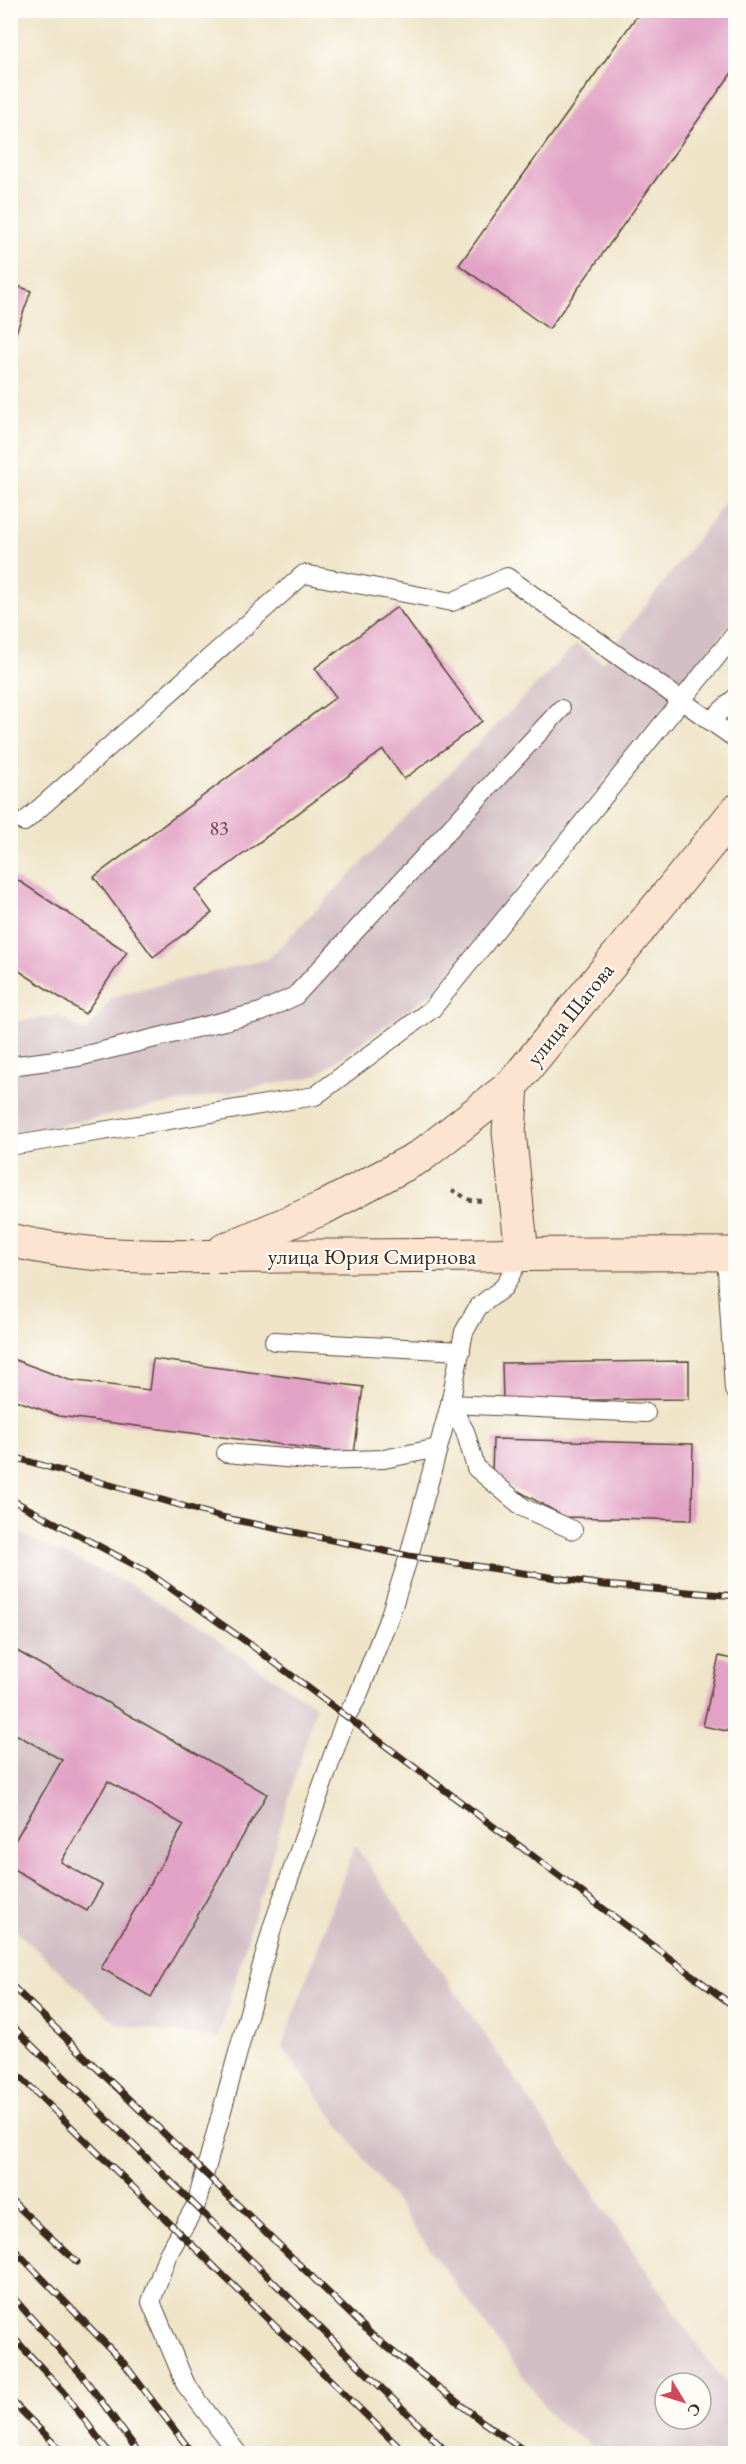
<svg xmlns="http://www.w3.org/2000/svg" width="746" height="2464" viewBox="0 0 746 2464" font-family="'EB Garamond',serif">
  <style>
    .industrial { fill: #d2bec4; fill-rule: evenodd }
    .building { fill: #e2a2c5 }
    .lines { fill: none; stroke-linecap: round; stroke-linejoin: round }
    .lane-casing { stroke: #564638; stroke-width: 20 }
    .secondary-casing { stroke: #564638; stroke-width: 35 }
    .path { stroke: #564638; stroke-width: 4; stroke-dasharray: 4.5 4.5; stroke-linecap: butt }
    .lane { stroke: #fff; stroke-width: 18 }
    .secondary { stroke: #fde4d1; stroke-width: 33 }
    .rail-casing { stroke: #3b2a1e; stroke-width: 7 }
    .rail { stroke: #fdfcf7; stroke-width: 4.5; stroke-dasharray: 14; stroke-linecap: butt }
    .labels { text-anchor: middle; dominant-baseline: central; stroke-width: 4.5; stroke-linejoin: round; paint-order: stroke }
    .number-label { font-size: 20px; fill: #654848 }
    .street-label { font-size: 22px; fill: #3b2a1e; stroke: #fdfcf7 }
  </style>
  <rect width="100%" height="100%" fill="#fdfcf7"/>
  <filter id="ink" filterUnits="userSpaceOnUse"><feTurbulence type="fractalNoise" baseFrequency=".0167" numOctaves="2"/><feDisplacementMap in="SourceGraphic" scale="12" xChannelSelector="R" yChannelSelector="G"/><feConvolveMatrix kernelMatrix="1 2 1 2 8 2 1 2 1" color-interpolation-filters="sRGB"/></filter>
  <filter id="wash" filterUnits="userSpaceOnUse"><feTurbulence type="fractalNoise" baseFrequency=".008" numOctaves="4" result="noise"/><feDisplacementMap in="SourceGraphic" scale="24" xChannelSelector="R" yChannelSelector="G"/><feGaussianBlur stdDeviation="1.35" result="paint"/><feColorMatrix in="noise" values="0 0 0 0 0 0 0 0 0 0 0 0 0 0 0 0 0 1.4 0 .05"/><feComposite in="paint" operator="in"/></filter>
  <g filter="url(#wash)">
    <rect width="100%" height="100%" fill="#efe4c8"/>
    <!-- industrial -->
    <g class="industrial">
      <path d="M735,490V618L433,992L315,1076L11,1134L10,1022L59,1016L86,1033L113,996L268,959L576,644L602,662Z"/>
      <path d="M10,1529L137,1588L316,1706L218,2039L117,2024L11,1926Z"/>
      <path d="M355,1845L708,2361L735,2392V2453H602L556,2421L282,2047ZM665,2383H701V2419H665Z"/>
    </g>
    <g id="blocks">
      <!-- building -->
      <g class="building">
        <path d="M641,10H736V67L549,329L459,265Z"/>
        <path d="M10,283L31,291L11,347H10Z"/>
        <path d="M397,607L482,721L404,779L383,750L195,890L212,913L153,957L94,877L336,697L315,668Z"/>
        <path d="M10,875L127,952L85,1014L10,965Z"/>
        <path d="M10,1358L69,1380L149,1390L153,1359L363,1387L354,1454L59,1416L10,1398Z"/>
        <path d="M689,1361V1399L503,1401L502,1363Z"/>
        <path d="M493,1439L693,1444L692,1520L565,1517L492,1476Z"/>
        <path d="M10,1647L267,1794L151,1997L101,1968L184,1825L108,1781L61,1862L102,1885L87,1911L10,1867V1849L62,1760L10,1731Z"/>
        <path d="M719,1656L736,1660V1733L703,1726Z"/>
      </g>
    </g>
  </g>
  <g filter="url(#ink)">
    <use href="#blocks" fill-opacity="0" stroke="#564638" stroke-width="1.5"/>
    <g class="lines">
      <defs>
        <g id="lane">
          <path d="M710,721L736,697"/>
          <path d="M24,822L304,574L452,602L507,577L736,739"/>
          <path d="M10,1066L78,1057L261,1012L295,996L561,709"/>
          <path d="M10,1146L315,1096L432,1009L736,633"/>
          <path d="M726,1254L734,1390"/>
          <path d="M274,1341L461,1351"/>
          <path d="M450,1404L646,1413"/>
          <path d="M450,1404L465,1431L476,1468L524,1508L573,1530"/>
          <path d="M226,1453L319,1461L384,1459L438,1448"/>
          <path d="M238,2454L186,2385L151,2302L167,2256L196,2205L273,1925L347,1715L357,1698L390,1615L409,1556L450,1404L464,1332L478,1307L504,1287L522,1254"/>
        </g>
        <g id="secondary">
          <path d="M512,1085L509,1132L522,1254"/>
          <path d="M10,1240C98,1262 192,1256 282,1256C433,1256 584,1253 736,1254"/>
          <path d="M224,1250L323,1208L421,1156L512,1085L736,811"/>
        </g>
      </defs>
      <!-- lane casing -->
      <use href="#lane" class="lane-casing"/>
      <!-- secondary casing -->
      <use href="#secondary" class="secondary-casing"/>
      <!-- path -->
      <path class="path" d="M452,1190L470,1200L482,1201"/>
      <!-- lane -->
      <use href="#lane" class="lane"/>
      <!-- secondary -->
      <use href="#secondary" class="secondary"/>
      <defs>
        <g id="rail">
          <path d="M10,1456L221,1517L409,1556L604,1585L736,1596"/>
          <path d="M10,1499L146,1571L251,1645L736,2008"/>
          <path d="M10,1984L373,2336L480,2420L529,2454"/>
          <path d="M10,2024L449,2454"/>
          <path d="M10,2067L406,2454"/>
          <path d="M10,2199L77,2262"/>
          <path d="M10,2245L123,2362L193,2454"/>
          <path d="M10,2294L82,2375L140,2454"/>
          <path d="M10,2334L64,2392L110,2454"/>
          <path d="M10,2399L64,2454"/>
          <path d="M10,2449L16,2454"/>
        </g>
      </defs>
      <!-- rail casing -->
      <use href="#rail" class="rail-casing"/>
      <!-- rail -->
      <use href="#rail" class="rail"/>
    </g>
  </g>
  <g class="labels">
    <!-- number labels -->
    <g class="number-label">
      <text x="219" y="828">83</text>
    </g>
    <!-- street labels -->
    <g class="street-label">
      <text transform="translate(570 1014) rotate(-51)">улица Шагова</text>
      <text x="372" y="1256">улица Юрия Смирнова</text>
    </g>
  </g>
  <!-- margin -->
  <rect width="746" height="2464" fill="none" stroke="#fdfcf7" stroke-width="36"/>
  <!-- north arrow -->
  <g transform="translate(683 2401) rotate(128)"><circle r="28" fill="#fdfcf7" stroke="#afa8a0" stroke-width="1.5"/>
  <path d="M0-4.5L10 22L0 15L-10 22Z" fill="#d1495b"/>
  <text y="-9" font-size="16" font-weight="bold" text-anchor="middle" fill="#3b2a1e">С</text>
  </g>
</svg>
